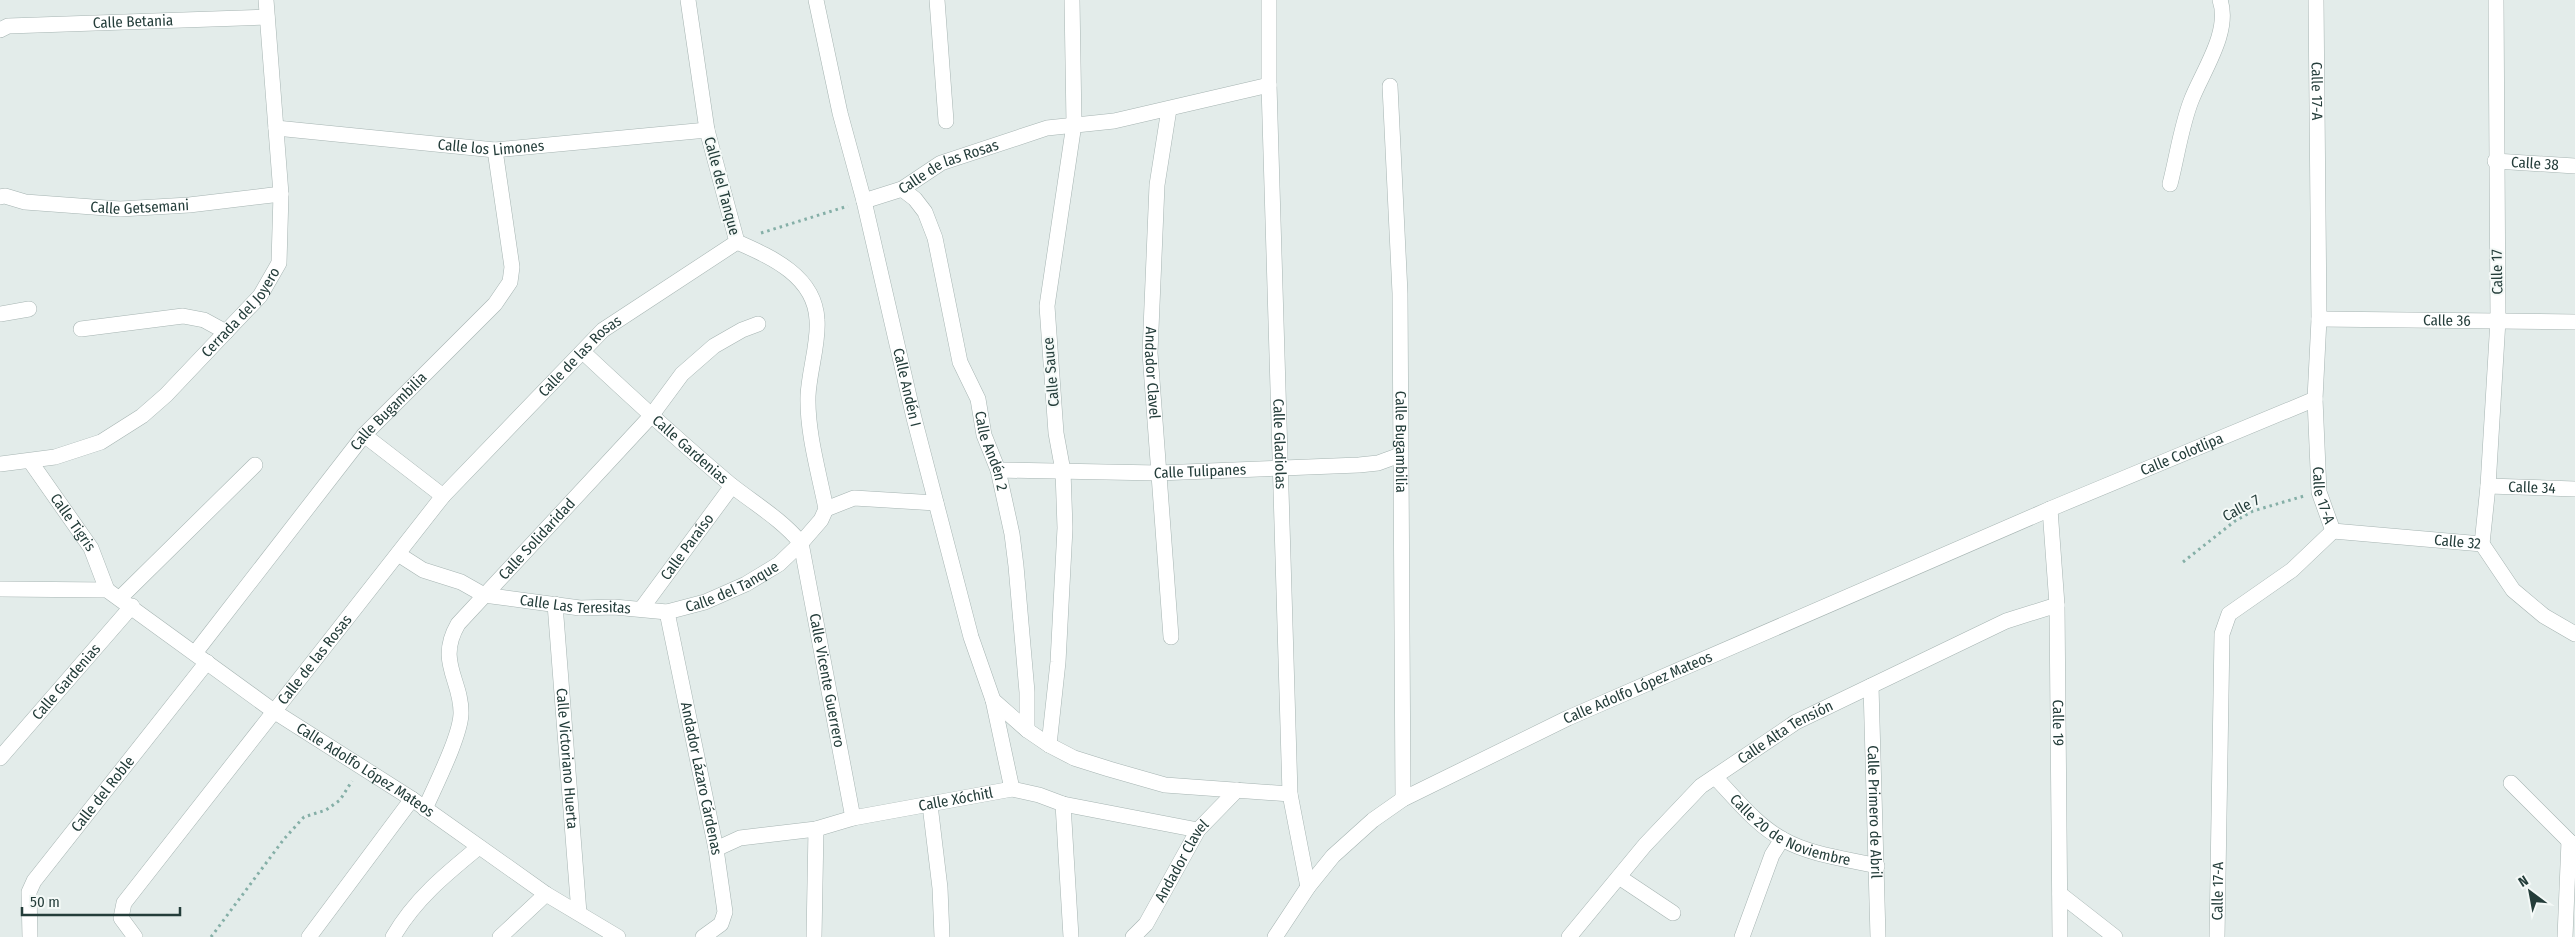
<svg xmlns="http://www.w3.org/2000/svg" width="2575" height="937" viewBox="0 0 2575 937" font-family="'Fira Sans Condensed',sans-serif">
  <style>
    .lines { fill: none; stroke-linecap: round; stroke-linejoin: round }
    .minor-casing { stroke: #a6b4b2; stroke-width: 16 }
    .path { stroke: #85afa7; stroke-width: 3; stroke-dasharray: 2.5 4; stroke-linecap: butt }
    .minor { stroke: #fff; stroke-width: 15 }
    .labels { text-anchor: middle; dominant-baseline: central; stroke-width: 4; stroke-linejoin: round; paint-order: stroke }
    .street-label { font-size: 15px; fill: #243d3a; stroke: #f4f9f7 }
  </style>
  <rect width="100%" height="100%" fill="#e3ecea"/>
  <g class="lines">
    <defs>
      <g id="minor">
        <path id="s1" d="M816,0L840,113L864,201L914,418L971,637L993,700L1027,730L1049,745L1074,758L1109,769L1165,785L1290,794"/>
        <path d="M937,0L946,121"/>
        <path id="s2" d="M1269,0V85L1290,794L1308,887"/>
        <path id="s3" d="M2316,0L2319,319L2315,399L2319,492L2333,531"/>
        <path id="s4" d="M0,30L8,26L267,17"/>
        <path id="s5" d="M1390,86L1400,293L1403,799"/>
        <path id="s6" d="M1169,109L1157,185L1150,353L1171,637"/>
        <path id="s7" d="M276,128L495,150L707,130"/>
        <path id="s8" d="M2495,161L2575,166"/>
        <path d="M2170,184C2177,157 2181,127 2191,101C2202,72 2231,32 2220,0"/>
        <path id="s9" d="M902,189L915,199L925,212L935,238L960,362L978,399L984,435L998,470L1012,534L1016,566L1027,692V730"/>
        <path id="s10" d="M0,197L5,196L25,202L120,209L189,205L281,194"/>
        <path id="s11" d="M864,201L902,189L941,163L1047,128L1114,121L1269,85"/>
        <path d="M0,314L29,309"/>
        <path id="s12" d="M2319,319L2575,322"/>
        <path d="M81,329L183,316L204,320L226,332"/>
        <path id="s13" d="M583,352C631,397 680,442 731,485C755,504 781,519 801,543L853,818"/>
        <path d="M364,435L443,496"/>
        <path id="s14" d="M30,461L91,548L107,590"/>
        <path id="s15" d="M0,464L55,457L101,442L142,416L166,395L260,296L279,263L281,194L266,0"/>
        <path id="s16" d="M998,470L1158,473L1359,465L1378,463L1400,455"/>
        <path id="s17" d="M2488,486L2575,489"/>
        <path d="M826,509L854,498L936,503"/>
        <path id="s18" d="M2050,509L2057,605L2060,937"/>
        <path id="s19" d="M2333,531L2482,544L2513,590L2544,616L2575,634"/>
        <path d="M2482,544L2488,486L2498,320L2496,0"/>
        <path id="s20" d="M398,554L423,570L461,582L484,595L580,608L614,607L667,612L705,602L746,584L779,564L801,543L821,520L826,509C819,473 807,433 808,396C809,372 819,342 817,320C815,276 771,257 737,242L707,130L688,0"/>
        <path id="s21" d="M0,589L107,590L275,712L412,799L546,894L618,937"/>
        <path d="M120,598L255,465"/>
        <path id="s22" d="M555,604L579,913"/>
        <path id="s23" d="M642,608L732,486"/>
        <path id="s24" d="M667,612L716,849L725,912L721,924L703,937"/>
        <path id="s25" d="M195,653L364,435L495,304L510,282L512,267L495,150"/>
        <path id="s26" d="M1871,686L1878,937"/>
        <path d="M993,700L1012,789"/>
        <path d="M1049,745L1058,662L1065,528L1063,471L1056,433L1047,306L1074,124L1072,0"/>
        <path id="s27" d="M0,758L132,606"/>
        <path id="s28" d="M1715,777C1736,799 1757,826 1784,840C1811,855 1847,859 1877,866"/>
        <path d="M2511,783L2569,841"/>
        <path d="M1063,804L1071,937"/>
        <path d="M930,805L940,888L942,937"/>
        <path id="s29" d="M425,809C435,786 460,737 461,714C462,680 436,662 458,624L651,416L682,374L714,346L742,330L758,324"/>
        <path id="s30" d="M716,849L740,838L816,829L853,818L1012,789L1039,795L1063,804L1198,830"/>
        <path d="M1619,877L1673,913"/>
        <path d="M2060,894L2115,937"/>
        <path id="s31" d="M30,937L29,892L34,881L207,662"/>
        <path id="s32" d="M135,937L121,918L124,903L443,496L603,330L737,242"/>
        <path d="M309,937L412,799"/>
        <path d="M393,937C415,899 446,874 479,847"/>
        <path d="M500,937L546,894"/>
        <path d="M814,937L816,829"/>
        <path id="s33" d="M1133,937L1146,924L1198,830L1237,790"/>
        <path id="s34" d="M1275,937L1308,887L1333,856L1373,820L1403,799L1568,718L2050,509L2315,399"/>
        <path id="s35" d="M1569,937L1645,845L1701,786L1796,722L2006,621L2057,605"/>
        <path d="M1742,937L1772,855L1782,839"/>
        <path id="s36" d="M2217,937L2222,634L2229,614L2292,570L2333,531"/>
        <path d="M2565,937L2569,841"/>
      </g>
    </defs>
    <!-- minor casing -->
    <use href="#minor" class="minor-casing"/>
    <!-- path -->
    <g class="path">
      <path d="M761,233L848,206"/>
      <path d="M2183,562L2235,521L2253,511L2304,496"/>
      <path d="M211,937L284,839L304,817L326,810L340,800L352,781"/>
    </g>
    <!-- minor -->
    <use href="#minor" class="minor"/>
  </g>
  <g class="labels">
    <!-- street labels -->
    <g class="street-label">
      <text stroke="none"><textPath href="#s4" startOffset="134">Calle Betania</textPath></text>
      <text stroke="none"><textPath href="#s3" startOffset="91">Calle 17-A</textPath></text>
      <text stroke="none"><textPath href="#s7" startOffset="216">Calle los Limones</textPath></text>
      <text stroke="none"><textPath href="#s8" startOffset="40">Calle 38</textPath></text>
      <text stroke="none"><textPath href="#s11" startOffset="92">Calle de las Rosas</textPath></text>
      <text transform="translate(722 186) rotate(75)">Calle del Tanque</text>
      <text stroke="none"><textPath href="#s10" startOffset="141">Calle Getsemani</textPath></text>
      <text transform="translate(2497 272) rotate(-91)">Calle 17</text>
      <text stroke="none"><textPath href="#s15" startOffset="296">Cerrada del Joyero</textPath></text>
      <text stroke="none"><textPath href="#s12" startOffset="128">Calle 36</textPath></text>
      <text stroke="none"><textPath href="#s32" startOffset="752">Calle de las Rosas</textPath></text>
      <text transform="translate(1051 372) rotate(-95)">Calle Sauce</text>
      <text stroke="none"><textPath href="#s6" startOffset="265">Andador Clavel</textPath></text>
      <text stroke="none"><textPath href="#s1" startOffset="398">Calle Andén I</textPath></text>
      <text stroke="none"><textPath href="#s25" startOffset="310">Calle Bugambilia</textPath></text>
      <text stroke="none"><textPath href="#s5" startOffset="356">Calle Bugambilia</textPath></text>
      <text stroke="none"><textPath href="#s2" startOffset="444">Calle Gladiolas</textPath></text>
      <text stroke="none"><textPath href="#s13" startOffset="145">Calle Gardenias</textPath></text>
      <text stroke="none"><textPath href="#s9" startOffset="282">Calle Andén 2</textPath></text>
      <text stroke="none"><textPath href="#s34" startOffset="1042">Calle Colotlipa</textPath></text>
      <text stroke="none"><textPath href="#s16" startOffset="202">Calle Tulipanes</textPath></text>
      <text stroke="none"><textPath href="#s17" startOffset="44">Calle 34</textPath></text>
      <text stroke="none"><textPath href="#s3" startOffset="496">Calle 17-A</textPath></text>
      <text transform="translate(2241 508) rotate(-28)">Calle 7</text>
      <text stroke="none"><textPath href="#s14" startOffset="75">Calle Tigris</textPath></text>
      <text stroke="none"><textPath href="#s29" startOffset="311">Calle Solidaridad</textPath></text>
      <text stroke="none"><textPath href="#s19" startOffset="125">Calle 32</textPath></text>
      <text stroke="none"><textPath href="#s23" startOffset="76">Calle Paraíso</textPath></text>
      <text stroke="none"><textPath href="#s20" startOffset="350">Calle del Tanque</textPath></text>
      <text stroke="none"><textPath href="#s20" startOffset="188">Calle Las Teresitas</textPath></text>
      <text stroke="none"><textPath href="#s32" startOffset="348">Calle de las Rosas</textPath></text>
      <text stroke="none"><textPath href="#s13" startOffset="430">Calle Vicente Guerrero</textPath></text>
      <text stroke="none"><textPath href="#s27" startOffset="101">Calle Gardenias</textPath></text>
      <text stroke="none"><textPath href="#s34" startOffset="450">Calle Adolfo López Mateos</textPath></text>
      <text stroke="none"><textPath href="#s18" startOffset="214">Calle 19</textPath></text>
      <text stroke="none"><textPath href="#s35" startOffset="301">Calle Alta Tensión</textPath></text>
      <text stroke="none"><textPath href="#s22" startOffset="155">Calle Victoriano Huerta</textPath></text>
      <text stroke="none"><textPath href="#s21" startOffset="422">Calle Adolfo López Mateos</textPath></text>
      <text stroke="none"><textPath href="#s24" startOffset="170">Andador Lázaro Cárdenas</textPath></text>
      <text stroke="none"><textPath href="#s31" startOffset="168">Calle del Roble</textPath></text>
      <text stroke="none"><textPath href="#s30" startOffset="246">Calle Xóchitl</textPath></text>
      <text stroke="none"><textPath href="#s26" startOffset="126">Calle Primero de Abril</textPath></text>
      <text stroke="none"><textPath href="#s28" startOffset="95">Calle 20 de Noviembre</textPath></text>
      <text stroke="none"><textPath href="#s33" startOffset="91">Andador Clavel</textPath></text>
      <text stroke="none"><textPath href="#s36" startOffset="46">Calle 17-A</textPath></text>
    </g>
  </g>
  <!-- north arrow -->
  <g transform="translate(2530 892) rotate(328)" stroke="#f4f9f7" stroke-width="4" paint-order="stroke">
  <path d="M0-4L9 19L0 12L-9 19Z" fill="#243d3a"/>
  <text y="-8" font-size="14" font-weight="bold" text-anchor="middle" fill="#243d3a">N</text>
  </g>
  <!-- scale -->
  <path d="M22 907v8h158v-8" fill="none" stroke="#243d3a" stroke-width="2.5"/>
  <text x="30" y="907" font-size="15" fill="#243d3a" stroke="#f4f9f7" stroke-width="4" paint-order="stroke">50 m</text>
</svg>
